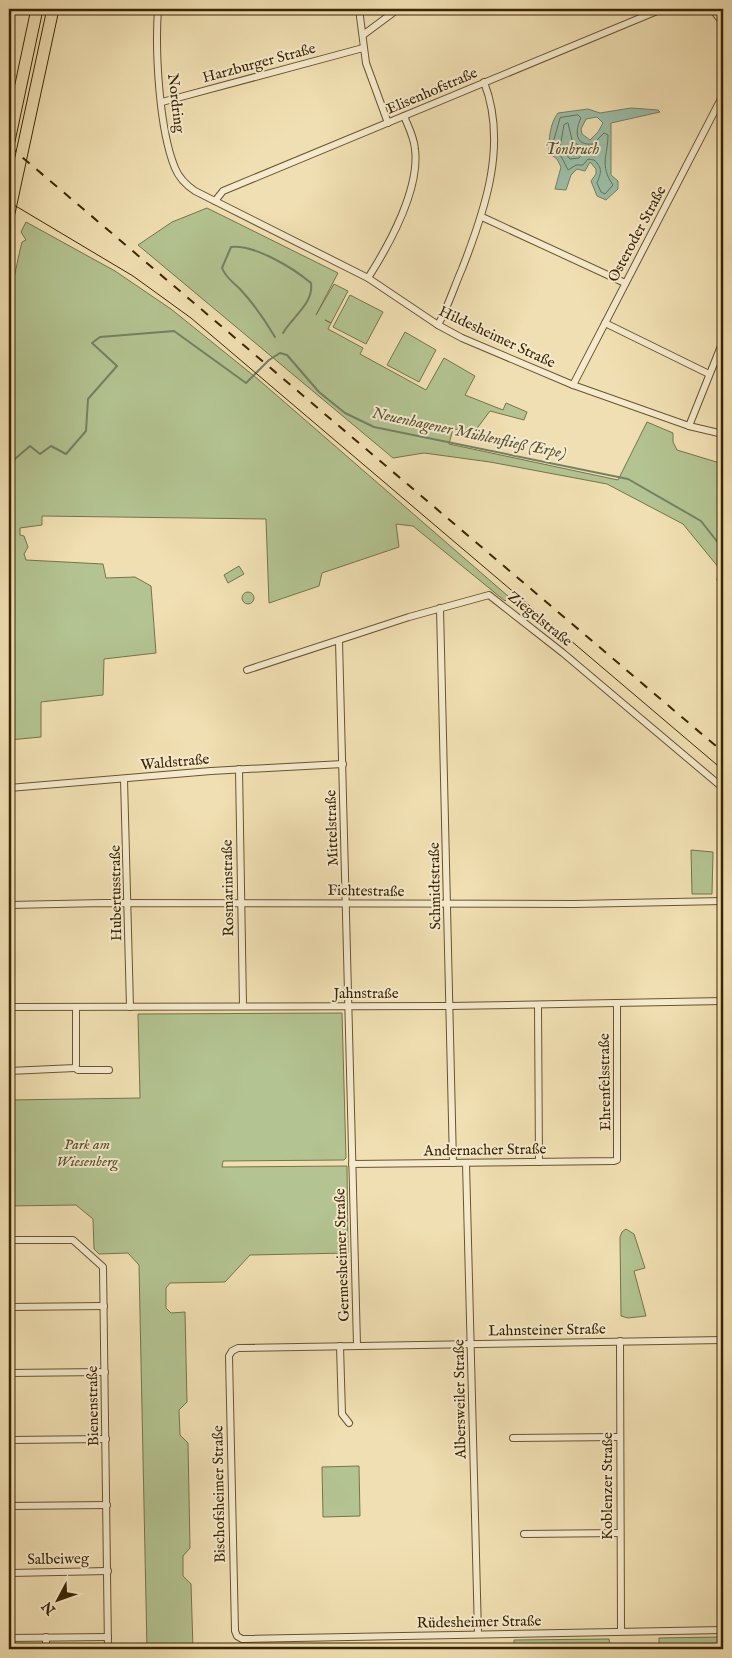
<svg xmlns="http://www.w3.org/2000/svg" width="732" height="1658" viewBox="0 0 732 1658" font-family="'IM FELL English',serif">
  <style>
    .green { fill: #b3c391; stroke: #76744a }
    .water { fill: #9bbda7; stroke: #748065; fill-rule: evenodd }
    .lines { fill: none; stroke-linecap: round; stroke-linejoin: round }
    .shore { stroke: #6a7155; stroke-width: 1 }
    .stream { stroke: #748065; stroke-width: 2 }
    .minor-casing { stroke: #68542f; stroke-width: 8 }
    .motorway-casing { stroke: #3a2503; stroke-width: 13 }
    .minor { stroke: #f5eacd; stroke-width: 6 }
    .motorway { stroke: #f0dfb2; stroke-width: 11 }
    .tram { stroke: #3a2503; stroke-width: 1 }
    .rail { stroke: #3a2503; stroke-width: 2; stroke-dasharray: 9 9; stroke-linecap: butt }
    .labels { text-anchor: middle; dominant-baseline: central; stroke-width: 4; stroke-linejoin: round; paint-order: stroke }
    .street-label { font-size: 15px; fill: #3a2503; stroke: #f5eacd }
    .park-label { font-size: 15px; font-style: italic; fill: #584c26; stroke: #f5eacd }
    .water-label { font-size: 16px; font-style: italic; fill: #575334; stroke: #f5eacd }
  </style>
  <rect width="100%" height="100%" fill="#f0dfb2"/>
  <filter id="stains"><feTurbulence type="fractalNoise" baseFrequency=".004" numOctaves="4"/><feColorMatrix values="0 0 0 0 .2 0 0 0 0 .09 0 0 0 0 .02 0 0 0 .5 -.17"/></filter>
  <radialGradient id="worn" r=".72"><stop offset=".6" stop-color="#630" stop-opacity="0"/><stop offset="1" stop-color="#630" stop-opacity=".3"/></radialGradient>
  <!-- green -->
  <g class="green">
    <path d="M207,208L338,273L316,315L334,284L348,291L331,323L325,320L331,323L328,329L363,348L360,354L426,390L444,358L475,376L465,395L503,410L506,403L527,412L524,420L490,411L475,431L453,429L449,444L618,480L647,422L673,433V442L677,450L723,464V591L717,580L719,568L683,524L607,484L490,462L424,453L393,458L138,245L172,222Z"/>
    <path d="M26,222L115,271L171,309L259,380L509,597L505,601L413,526L396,524L399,547L322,573L319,586L269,603L266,519L42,516V525L20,528V535L24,536L28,547L24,554L26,560L103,564L106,578L135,577L151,586L156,653L104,659L103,695L41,702V737L9,740V301L20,250L22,242L26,240L21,232Z"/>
    <path d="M350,295L383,312L366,344L333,327Z"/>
    <path d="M405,332L436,350L419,382L387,365Z"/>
    <path d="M239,566L244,574L228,583L224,575Z"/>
    <circle cx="248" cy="598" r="6"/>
    <path d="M691,850L713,852L712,894H692Z"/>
    <path d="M342,1013L346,1158L344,1160L223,1161L222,1167L347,1166L348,1253L250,1255L225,1282L170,1283L166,1288V1308L171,1313L185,1312L187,1402L179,1410L180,1435L188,1443L190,1548L183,1556V1576L191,1584L193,1649H147L139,1265L128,1253L99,1254L94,1249L93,1219L76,1205L9,1206V1100L140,1098L138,1014Z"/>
    <path d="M626,1229L634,1234L645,1268L634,1271L646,1316L628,1318L621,1316L620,1237L622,1232Z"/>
    <path d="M359,1466L360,1516L323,1517L322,1467Z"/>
    <path d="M723,1637V1649H659V1638Z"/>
    <path d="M609,1639L611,1649H514V1640Z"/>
  </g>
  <!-- water -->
  <path class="water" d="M631,108L658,110L660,112L611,123V175L618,181V189L606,200L597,196L591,181L596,174V169L590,162L585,171L577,169L571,175L566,190L555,189L561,167L557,159L549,153C549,140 549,125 558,113L588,109L600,113ZM597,117L603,123L598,132L590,140L582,134L581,129L586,119Z"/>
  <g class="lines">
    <!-- shore -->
    <g class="shore">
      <path d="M578,115L581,118C575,130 574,146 593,144L604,133L608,135C608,155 599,165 613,185L605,194L601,192L597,183C601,173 603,168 594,160L588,159L583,165H576L568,170L561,156L554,151L553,143L560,118Z"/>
      <path d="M568,123L572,140L585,151L579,158L570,159L560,147L564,125Z"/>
    </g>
    <!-- stream -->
    <g class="stream">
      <path d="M275,337C265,320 253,303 240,289C232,281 226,278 222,268L231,247C254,244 293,268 311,283C314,303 293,316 283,333"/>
      <path d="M9,464L30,446L40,454L51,446L66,454L86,431L88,399L117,366L92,343L100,337L174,331L246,383L269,360L280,353L287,355L319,392L345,413L374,427L628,479L701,521L723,549"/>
    </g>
    <defs>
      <g id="minor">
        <path d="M158,9C155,51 159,129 175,168C179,178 186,185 195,191L368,278L438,325L462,338L573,385L689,426L723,434"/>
        <path d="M359,9L366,63L388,123"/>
        <path d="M712,9L723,23"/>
        <path d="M363,35L398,9"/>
        <path d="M162,102L363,48"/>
        <path d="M215,201L223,191L662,9"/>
        <path d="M482,217L625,283"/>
        <path d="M368,278C389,245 420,189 415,149C414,137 408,126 404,116"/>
        <path d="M605,323L709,374"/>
        <path d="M438,325C448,307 454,287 462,269C485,210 508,144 484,82"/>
        <path d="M573,385L723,95"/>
        <path d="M689,426L723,341"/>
        <path d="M440,608L453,1163"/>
        <path d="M339,641L357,1345"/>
        <path d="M247,670L409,617L489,595L563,653L723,788"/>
        <path d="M239,769L243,1006"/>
        <path d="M124,779L130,1007"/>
        <path d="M9,788L211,771L343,764"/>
        <path d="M9,905L104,903L574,904L723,901"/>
        <path d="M538,1005L539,1162"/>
        <path d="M9,1007L450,1006L723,1001"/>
        <path d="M75,1068L78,1070H109"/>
        <path d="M9,1071L75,1068L76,1065V1008"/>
        <path d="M466,1163L478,1634"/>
        <path d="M352,1164L614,1161L617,1160V1003"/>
        <path d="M9,1240H73L103,1267L108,1649"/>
        <path d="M9,1307L104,1306"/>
        <path d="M723,1340L238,1348L232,1351L229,1356L235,1631L237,1636L242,1639L723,1630"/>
        <path d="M620,1341L621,1631"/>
        <path d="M340,1346L342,1414L349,1423"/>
        <path d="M9,1373L105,1372"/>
        <path d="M513,1438L619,1437"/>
        <path d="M9,1440L106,1439"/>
        <path d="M9,1506L107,1505"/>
        <path d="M524,1534L620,1533"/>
        <path d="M9,1573L108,1571"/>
        <path d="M46,1637V1649"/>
        <path d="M9,1638L108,1637"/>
      </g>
      <g id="motorway">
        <path d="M9,141L37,9"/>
        <path d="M9,213L53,9"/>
      </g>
    </defs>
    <!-- minor casing -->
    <use href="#minor" class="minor-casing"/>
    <!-- motorway casing -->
    <use href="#motorway" class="motorway-casing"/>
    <!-- minor -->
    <use href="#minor" class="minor"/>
    <!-- motorway -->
    <use href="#motorway" class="motorway"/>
    <!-- tram -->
    <path class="tram" d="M9,202L133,276L191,318L723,770"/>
    <!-- rail -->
    <path class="rail" d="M9,146L723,752"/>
  </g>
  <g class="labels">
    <!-- street labels -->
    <g class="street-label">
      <text transform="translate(259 63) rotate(-15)">Harzburger Straße</text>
      <text transform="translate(432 91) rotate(-23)">Elisenhofstraße</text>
      <text transform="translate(176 103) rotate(83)">Nordring</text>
      <text transform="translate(637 234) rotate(-62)">Osteroder Straße</text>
      <text transform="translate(497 337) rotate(25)">Hildesheimer Straße</text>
      <text transform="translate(540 619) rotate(39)">Ziegelstraße</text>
      <text transform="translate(175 762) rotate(-5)">Waldstraße</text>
      <text transform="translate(332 828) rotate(-92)">Mittelstraße</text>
      <text transform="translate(435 886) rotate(-91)">Schmidtstraße</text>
      <text transform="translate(228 888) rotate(-91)">Rosmarinstraße</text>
      <text transform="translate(366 891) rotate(1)">Fichtestraße</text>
      <text transform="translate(116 893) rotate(-91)">Hubertusstraße</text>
      <text x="366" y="993">Jahnstraße</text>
      <text transform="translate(605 1082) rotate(-91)">Ehrenfelsstraße</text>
      <text transform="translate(485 1150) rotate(-1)">Andernacher Straße</text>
      <text transform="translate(342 1255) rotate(-92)">Germesheimer Straße</text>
      <text transform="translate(547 1330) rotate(-1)">Lahnsteiner Straße</text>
      <text transform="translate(460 1399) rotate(-91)">Albersweiler Straße</text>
      <text transform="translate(93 1406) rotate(-91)">Bienenstraße</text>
      <text transform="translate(607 1486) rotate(-90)">Koblenzer Straße</text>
      <text transform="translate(219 1494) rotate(-91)">Bischofsheimer Straße</text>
      <text transform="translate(58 1559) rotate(-1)">Salbeiweg</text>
      <text transform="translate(479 1622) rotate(-1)">Rüdesheimer Straße</text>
    </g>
    <!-- park labels -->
    <g class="park-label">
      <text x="87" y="1144">Park am<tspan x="87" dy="17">Wiesenberg</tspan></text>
    </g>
    <!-- water labels -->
    <g class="water-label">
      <text x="572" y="150">Tonbruch</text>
      <text transform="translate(469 434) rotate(12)">Neuenhagener Mühlenfließ (Erpe)</text>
    </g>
  </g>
  <!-- margin -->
  <rect width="732" height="1658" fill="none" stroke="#f0dfb2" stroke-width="30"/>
  <rect x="10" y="10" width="712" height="1638" fill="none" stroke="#3a2503" stroke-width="2.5"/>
  <rect x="15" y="15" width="702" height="1628" fill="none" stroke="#3a2503"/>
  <!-- north arrow -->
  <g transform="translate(58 1600) rotate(229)" stroke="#f5eacd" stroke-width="4" paint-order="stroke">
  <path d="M0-4L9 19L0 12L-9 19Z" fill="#3a2503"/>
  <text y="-8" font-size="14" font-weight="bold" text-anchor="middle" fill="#3a2503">N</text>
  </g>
  <rect width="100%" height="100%" filter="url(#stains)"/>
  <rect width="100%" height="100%" fill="url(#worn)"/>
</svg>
